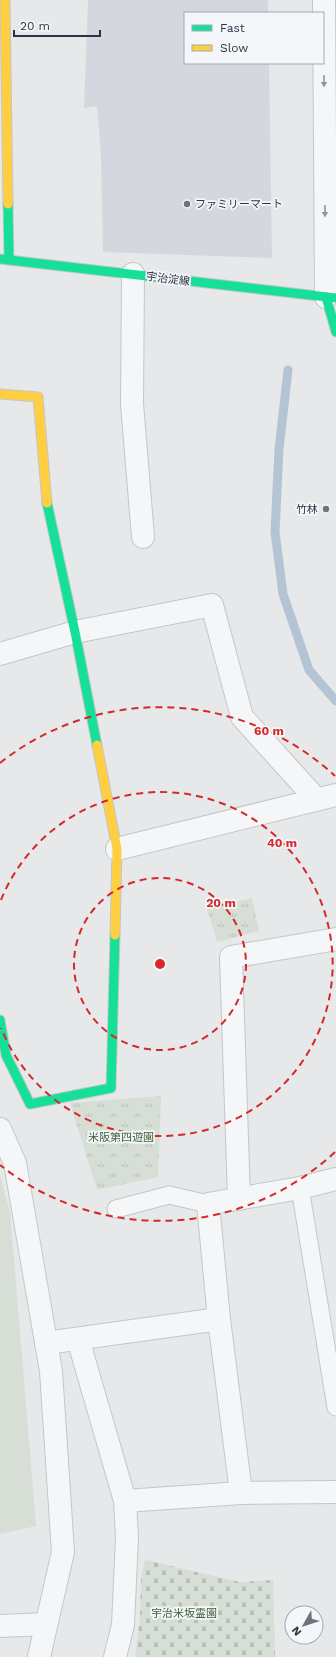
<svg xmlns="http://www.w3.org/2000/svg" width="336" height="1657" viewBox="0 0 336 1657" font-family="'Work Sans','Noto Sans JP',sans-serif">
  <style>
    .built { fill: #d4d7dd }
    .cemetery { fill: url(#cemetery-stones) }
    .park { fill: url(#park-tufts) }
    .pitch { fill: #d6ded6 }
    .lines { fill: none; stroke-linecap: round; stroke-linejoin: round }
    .stream { stroke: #b4c4d5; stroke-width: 9 }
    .lane-casing { stroke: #c4c6c8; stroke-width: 19 }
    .street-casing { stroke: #c4c6c8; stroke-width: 24 }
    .fast-casing { stroke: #c4c6c8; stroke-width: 11 }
    .slow-casing { stroke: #c4c6c8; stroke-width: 11 }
    .lane { stroke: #f5f6f7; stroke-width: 17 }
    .street { stroke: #f5f6f7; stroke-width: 22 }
    .fast { stroke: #16e098; stroke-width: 9 }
    .slow { stroke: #ffcf43; stroke-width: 9 }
    .oneway { fill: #90959e }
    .ring { fill: none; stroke: #d62828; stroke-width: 2; stroke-dasharray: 7 5 }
    .poi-dot { fill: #6c737f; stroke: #f4f6f9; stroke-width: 1.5 }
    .labels { text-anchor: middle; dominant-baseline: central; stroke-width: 3.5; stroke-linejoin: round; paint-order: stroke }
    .poi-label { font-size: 11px; fill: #2b3445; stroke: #f4f6f9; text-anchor: start }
    .street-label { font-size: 11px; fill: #2b3445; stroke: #f4f6f9 }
    .park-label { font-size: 11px; fill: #3f6138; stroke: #f4f6f9 }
    .centre { fill: #d62828; stroke: #f4f6f9; stroke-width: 2 }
    .ring-label { font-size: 12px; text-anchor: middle; font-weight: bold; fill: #d62828; stroke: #f4f6f9; stroke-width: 3.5; stroke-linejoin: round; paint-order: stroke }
  </style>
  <defs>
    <pattern id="cemetery-stones" width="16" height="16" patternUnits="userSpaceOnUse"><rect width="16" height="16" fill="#d6ded6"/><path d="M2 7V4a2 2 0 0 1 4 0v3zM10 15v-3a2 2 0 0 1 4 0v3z" fill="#b8bfb9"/></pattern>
    <pattern id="park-tufts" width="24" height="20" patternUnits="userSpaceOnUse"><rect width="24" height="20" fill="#d6ded6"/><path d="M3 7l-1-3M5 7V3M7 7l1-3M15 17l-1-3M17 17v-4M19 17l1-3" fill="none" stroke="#b8bfb9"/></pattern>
  </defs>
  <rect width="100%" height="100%" fill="#e6e8ea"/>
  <!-- built -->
  <path class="built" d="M88,0H268V13H185V63H269L272,258L103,252L101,157L97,106L84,108Z"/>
  <!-- cemetery -->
  <path class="cemetery" d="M145,1560L240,1582L273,1580L275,1657H135L140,1617L141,1579Z"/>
  <!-- park -->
  <g class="park">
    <path d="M252,898L259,931L217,942L207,908Z"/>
    <path d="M161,1096L158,1177L97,1190L70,1103Z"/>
  </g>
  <!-- pitch -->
  <path class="pitch" d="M0,1174L10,1213L36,1526L0,1534Z"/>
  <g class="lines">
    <!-- stream -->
    <path class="stream" d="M288,370L279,449L275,532L283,594L309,670L336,701"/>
    <defs>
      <g id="lane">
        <path d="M300,1188L336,1407"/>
        <path d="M116,1209L169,1195L208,1204"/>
      </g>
      <g id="street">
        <path d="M324,0L326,297"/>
        <path d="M133,274L132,404L143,537"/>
        <path d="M0,654L75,632L212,605L242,717L317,800"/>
        <path d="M117,849L336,795"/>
        <path d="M0,1129L15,1163L51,1371L63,1552L39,1657"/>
        <path d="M239,1199L231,957L336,939"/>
        <path d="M78,1339L125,1501L241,1493L336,1492"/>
        <path d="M46,1343L219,1319"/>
        <path d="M241,1493L219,1319L208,1204L300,1188L336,1179"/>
        <path d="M0,1626L46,1624"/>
        <path d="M115,1657L123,1625L127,1537L125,1501"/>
      </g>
      <g id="fast">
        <path d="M8,204L9,260"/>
        <path d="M0,259L336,298"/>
        <path d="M326,297L336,332"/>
        <path d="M47,503L75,632L97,745"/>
        <path d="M0,1020L6,1055L30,1104L111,1088L115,935"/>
      </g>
      <g id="slow">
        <path d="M5,0L8,204"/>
        <path d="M0,394L38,397L47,503"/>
        <path d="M97,745L117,849L115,935"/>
      </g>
    </defs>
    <!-- lane casing -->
    <use href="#lane" class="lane-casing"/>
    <!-- street casing -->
    <use href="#street" class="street-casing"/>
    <!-- fast casing -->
    <use href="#fast" class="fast-casing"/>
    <!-- slow casing -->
    <use href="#slow" class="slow-casing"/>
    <!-- lane -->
    <use href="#lane" class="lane"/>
    <!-- street -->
    <use href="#street" class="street"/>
    <!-- fast -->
    <use href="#fast" class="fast"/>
    <!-- slow -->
    <use href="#slow" class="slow"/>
  </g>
  <!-- one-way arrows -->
  <defs><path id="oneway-solid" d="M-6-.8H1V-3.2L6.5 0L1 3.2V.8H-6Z"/></defs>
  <g class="oneway">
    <use href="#oneway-solid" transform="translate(324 81) rotate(90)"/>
    <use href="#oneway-solid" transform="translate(325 211) rotate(90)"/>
  </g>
  <!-- distance rings -->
  <g class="ring">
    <circle cx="160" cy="964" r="86"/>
    <path d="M1 900A172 172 0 1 1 1 1028"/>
    <path d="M335 1152A257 257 0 0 1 0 1165M0 763A257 257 0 0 1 335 776"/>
  </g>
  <!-- markers -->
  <g class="poi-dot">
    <circle cx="187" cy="204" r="4"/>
    <circle cx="326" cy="509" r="4"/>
  </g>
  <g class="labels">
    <!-- poi labels -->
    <g class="poi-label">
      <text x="195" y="204">ファミリーマート</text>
      <text x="318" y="509" text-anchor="end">竹林</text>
    </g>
    <!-- street labels -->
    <g class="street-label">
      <text transform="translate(168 279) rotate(7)">宇治淀線</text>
    </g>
    <!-- park labels -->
    <g class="park-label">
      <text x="121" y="1137">米阪第四遊園</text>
      <text x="184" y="1613">宇治米坂霊園</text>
    </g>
  </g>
  <circle cx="160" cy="964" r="6" class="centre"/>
  <g class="ring-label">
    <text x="269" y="735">60 m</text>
    <text x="282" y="847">40 m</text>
    <text x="221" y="907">20 m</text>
  </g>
  <!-- legend -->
  <rect x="184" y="12" width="140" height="52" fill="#f4f6f9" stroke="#a4a8b1"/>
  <rect x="192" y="25" width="20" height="6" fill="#16e098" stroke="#a4a8b1"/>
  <text x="220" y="32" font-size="12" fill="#2b3445">Fast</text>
  <rect x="192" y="45" width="20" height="6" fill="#ffcf43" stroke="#a4a8b1"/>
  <text x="220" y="52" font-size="12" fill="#2b3445">Slow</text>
  <!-- north arrow -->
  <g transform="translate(304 1625) rotate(231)"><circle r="19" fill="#f4f6f9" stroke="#a4a8b1"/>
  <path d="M0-3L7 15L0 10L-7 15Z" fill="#6c737f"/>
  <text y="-6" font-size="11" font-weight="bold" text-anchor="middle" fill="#2b3445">N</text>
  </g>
  <!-- scale -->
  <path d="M14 30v6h86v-6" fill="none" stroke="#2b3445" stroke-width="2"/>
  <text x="20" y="30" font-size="12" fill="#2b3445" stroke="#f4f6f9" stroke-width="3" paint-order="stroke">20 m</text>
</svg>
